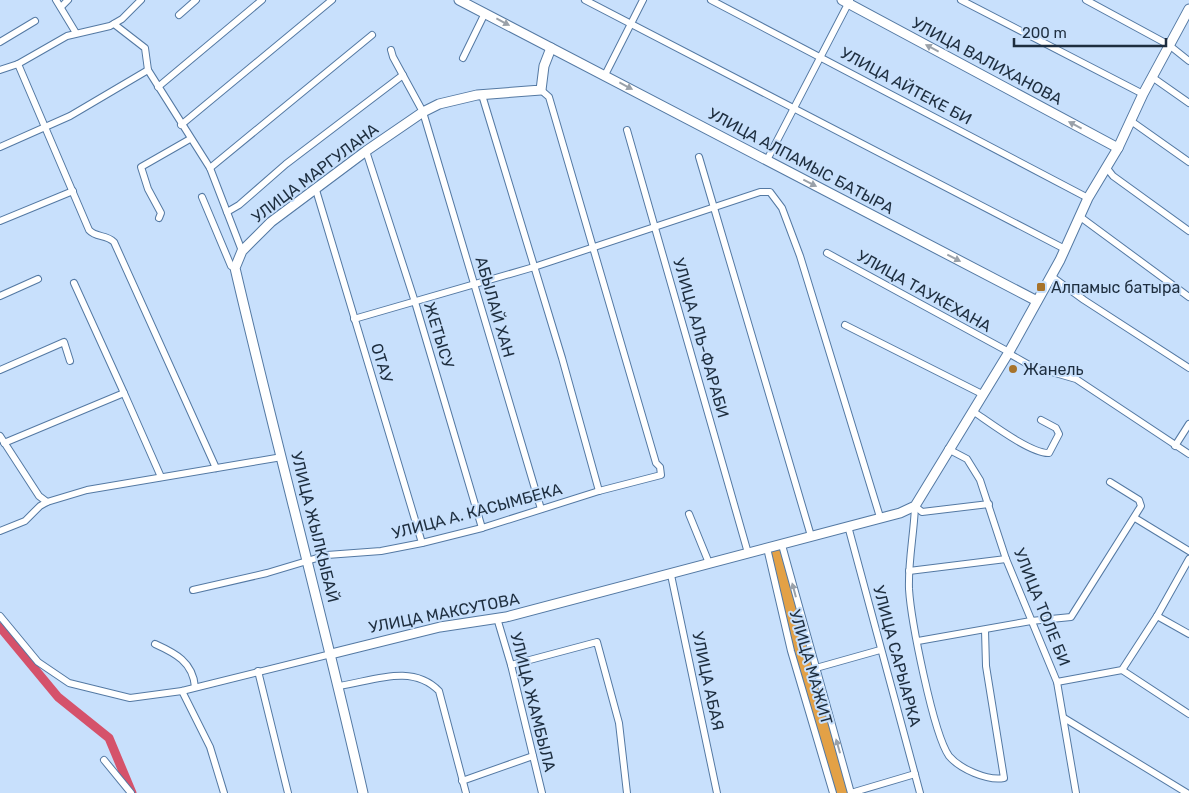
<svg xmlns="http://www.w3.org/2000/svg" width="1189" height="793" viewBox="0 0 1189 793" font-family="Rubik,sans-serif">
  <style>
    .forest { fill: #e3a146 }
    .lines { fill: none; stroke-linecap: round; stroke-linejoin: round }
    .river { stroke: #d5526b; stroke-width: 9 }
    .street-casing { stroke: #5479a3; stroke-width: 8 }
    .secondary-casing { stroke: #5479a3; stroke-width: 11 }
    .street { stroke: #fff; stroke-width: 6 }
    .secondary { stroke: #fff; stroke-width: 9 }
    .oneway { fill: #9aa1a9 }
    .poi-dot { fill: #a7732b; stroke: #c8e0fc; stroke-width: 2 }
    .labels { text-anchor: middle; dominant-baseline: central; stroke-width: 4; stroke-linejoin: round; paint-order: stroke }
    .street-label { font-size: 16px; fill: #1e2e3f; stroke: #c8e0fc }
    .poi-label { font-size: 16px; fill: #1e2e3f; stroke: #c8e0fc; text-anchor: start }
  </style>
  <rect width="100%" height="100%" fill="#c8e0fc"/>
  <!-- forest -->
  <path class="forest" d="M782,543L853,793H833L774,584L770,546Z"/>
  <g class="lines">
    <!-- river -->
    <path class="river" d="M0,627L58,697L109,738L132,793"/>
    <defs>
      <g id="street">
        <path d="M56,0L76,33"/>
        <path d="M585,0L1063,248"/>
        <path d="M711,0L1088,198"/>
        <path d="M961,0L1143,94"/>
        <path d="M1086,0L1169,45L1189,61"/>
        <path d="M61,7L68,0"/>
        <path d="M179,15L196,0"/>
        <path d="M114,24L145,48L148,70L210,168L242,251"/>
        <path d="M0,42L35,21"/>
        <path d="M391,50L393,57L423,112L541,509"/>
        <path d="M463,58L485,13"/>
        <path d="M18,64L89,230C96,238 106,234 114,242L216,468"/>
        <path d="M0,70L18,64L67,36L110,26L122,19L141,0"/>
        <path d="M605,75L643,0"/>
        <path d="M1152,77L1189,103"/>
        <path d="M158,87L262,0"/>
        <path d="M482,95L562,358L599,491"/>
        <path d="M1131,121L1189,162"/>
        <path d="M181,125L332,0"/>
        <path d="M627,130L748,553"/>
        <path d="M0,147L70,116L148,70"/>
        <path d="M366,151L415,302L482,528"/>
        <path d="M699,157L811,536"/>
        <path d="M767,160L850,0"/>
        <path d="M1106,167L1113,176L1189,231"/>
        <path d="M210,168L372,35"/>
        <path d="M316,190L422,543"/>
        <path d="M202,197L231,266L235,268"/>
        <path d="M227,212L239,205L286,164L403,75"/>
        <path d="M1079,216L1189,297"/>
        <path d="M159,218L161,213L148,189L141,167L190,139"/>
        <path d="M0,221L73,191"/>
        <path d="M827,253L1009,352"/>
        <path d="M1051,276L1084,300L1189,368"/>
        <path d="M0,296L38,279"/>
        <path d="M354,319L534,267L760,192H770L782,208L800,256L880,517"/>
        <path d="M845,325L984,395"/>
        <path d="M1008,353L1031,366L1076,379L1189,454"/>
        <path d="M0,370L64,342L70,361"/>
        <path d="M124,393L161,477"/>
        <path d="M974,412C989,422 1031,454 1049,453L1059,434L1056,428L1041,420"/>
        <path d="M0,436L39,496L47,502"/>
        <path d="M4,443L124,393L74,283"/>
        <path d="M1175,446L1189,424"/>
        <path d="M948,449L967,459L980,480L1006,559L1057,682L1076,793"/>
        <path d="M915,506C914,534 908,561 909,589C911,620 933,733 949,756C960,769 987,781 1004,778L986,666L985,630"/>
        <path d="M915,506L922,512L989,504"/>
        <path d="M689,514L709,563"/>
        <path d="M1135,518L1189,551"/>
        <path d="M848,526L920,793"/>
        <path d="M0,531L25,521L40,506L47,502L87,490L282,457"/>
        <path d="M782,545L851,793"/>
        <path d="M767,548L791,651L833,793"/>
        <path d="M909,571L1006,559"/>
        <path d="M671,575L717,793"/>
        <path d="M193,590L267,573L327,555L381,551L422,543L482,528L599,491L661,475L660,467L656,463L549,97L541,90"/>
        <path d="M0,616L38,662L69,683L130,698L182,691L331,654"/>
        <path d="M1157,616L1189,634"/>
        <path d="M497,618L511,665L542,793"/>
        <path d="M918,641L1031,621L1071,617L1141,506L1139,500L1110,482"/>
        <path d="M155,644C175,653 193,662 195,687"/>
        <path d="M511,665L597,642L619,723L627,793"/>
        <path d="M816,668L880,650"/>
        <path d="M1122,670L1189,714"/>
        <path d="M258,671L288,793"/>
        <path d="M1057,682L1122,670L1157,616L1189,559"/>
        <path d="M339,686C373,681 412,663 439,691L466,793"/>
        <path d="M182,691L210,747L224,793"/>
        <path d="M1064,718L1187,793"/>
        <path d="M104,760L131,793"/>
        <path d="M462,781L533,756"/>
        <path d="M851,793L915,774"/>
      </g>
      <g id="secondary">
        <path d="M459,0L1037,301"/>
        <path d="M842,0L1118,148"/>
        <path d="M331,654L440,627L506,617L900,513L915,506L1009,352L1060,260L1088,198L1118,148L1143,94L1189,9"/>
        <path d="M363,793C323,617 276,443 235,268L242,251L271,222L366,151L423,112L439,104L477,95L541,90L544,66L551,48"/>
      </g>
    </defs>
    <!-- street casing -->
    <use href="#street" class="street-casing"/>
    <!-- secondary casing -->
    <use href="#secondary" class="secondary-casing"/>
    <!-- street -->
    <use href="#street" class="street"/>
    <!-- secondary -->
    <use href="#secondary" class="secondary"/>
  </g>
  <!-- one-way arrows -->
  <defs><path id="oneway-solid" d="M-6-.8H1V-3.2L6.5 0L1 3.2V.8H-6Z" transform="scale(1.25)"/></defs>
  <g class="oneway">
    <use href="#oneway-solid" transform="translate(503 22) rotate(28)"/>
    <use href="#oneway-solid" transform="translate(932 48) rotate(-152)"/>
    <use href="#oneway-solid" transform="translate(626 86) rotate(28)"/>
    <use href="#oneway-solid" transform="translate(1075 125) rotate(-152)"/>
    <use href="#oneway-solid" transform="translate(810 183) rotate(27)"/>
    <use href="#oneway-solid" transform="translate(954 258) rotate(27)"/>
    <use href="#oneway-solid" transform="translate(794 590) rotate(-105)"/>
    <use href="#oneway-solid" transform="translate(838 746) rotate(-106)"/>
  </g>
  <!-- markers -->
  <g class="poi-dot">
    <rect x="1036" y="282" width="10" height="10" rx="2.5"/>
    <circle cx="1013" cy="369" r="5"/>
  </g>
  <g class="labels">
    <!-- street labels -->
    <g class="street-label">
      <text transform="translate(987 61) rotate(28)">УЛИЦА ВАЛИХАНОВА</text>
      <text transform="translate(906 86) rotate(28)">УЛИЦА АЙТЕКЕ БИ</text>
      <text transform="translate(801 161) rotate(28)">УЛИЦА АЛПАМЫС БАТЫРА</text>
      <text transform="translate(315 173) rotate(-37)">УЛИЦА МАРГУЛАНА</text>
      <text transform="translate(924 291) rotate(29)">УЛИЦА ТАУКЕХАНА</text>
      <text transform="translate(495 307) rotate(74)">АБЫЛАЙ ХАН</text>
      <text transform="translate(439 335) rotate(73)">ЖЕТЫСУ</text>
      <text transform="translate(701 338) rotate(74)">УЛИЦА АЛЬ-ФАРАБИ</text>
      <text transform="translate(382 363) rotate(73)">ОТАУ</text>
      <text transform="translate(477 511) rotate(-15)">УЛИЦА А. КАСЫМБЕКА</text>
      <text transform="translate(315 527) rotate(76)">УЛИЦА ЖЫЛКЫБАЙ</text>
      <text transform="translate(1042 607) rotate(68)">УЛИЦА ТОЛЕ БИ</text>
      <text transform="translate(444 613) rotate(-11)">УЛИЦА МАКСУТОВА</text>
      <text transform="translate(897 656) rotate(75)">УЛИЦА САРЫАРКА</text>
      <text transform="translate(811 667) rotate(74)">УЛИЦА МАЖИТ</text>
      <text transform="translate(708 681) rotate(78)">УЛИЦА АБАЯ</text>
      <text transform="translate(533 702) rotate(76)">УЛИЦА ЖАМБЫЛА</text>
    </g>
    <!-- poi labels -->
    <g class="poi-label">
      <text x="1051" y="287">Алпамыс батыра</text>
      <text x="1023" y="369">Жанель</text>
    </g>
  </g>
  <!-- scale -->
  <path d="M1014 38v8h152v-8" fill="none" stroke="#1e2e3f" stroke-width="2.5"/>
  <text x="1022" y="38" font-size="15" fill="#1e2e3f" stroke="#c8e0fc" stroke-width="4" paint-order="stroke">200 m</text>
</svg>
